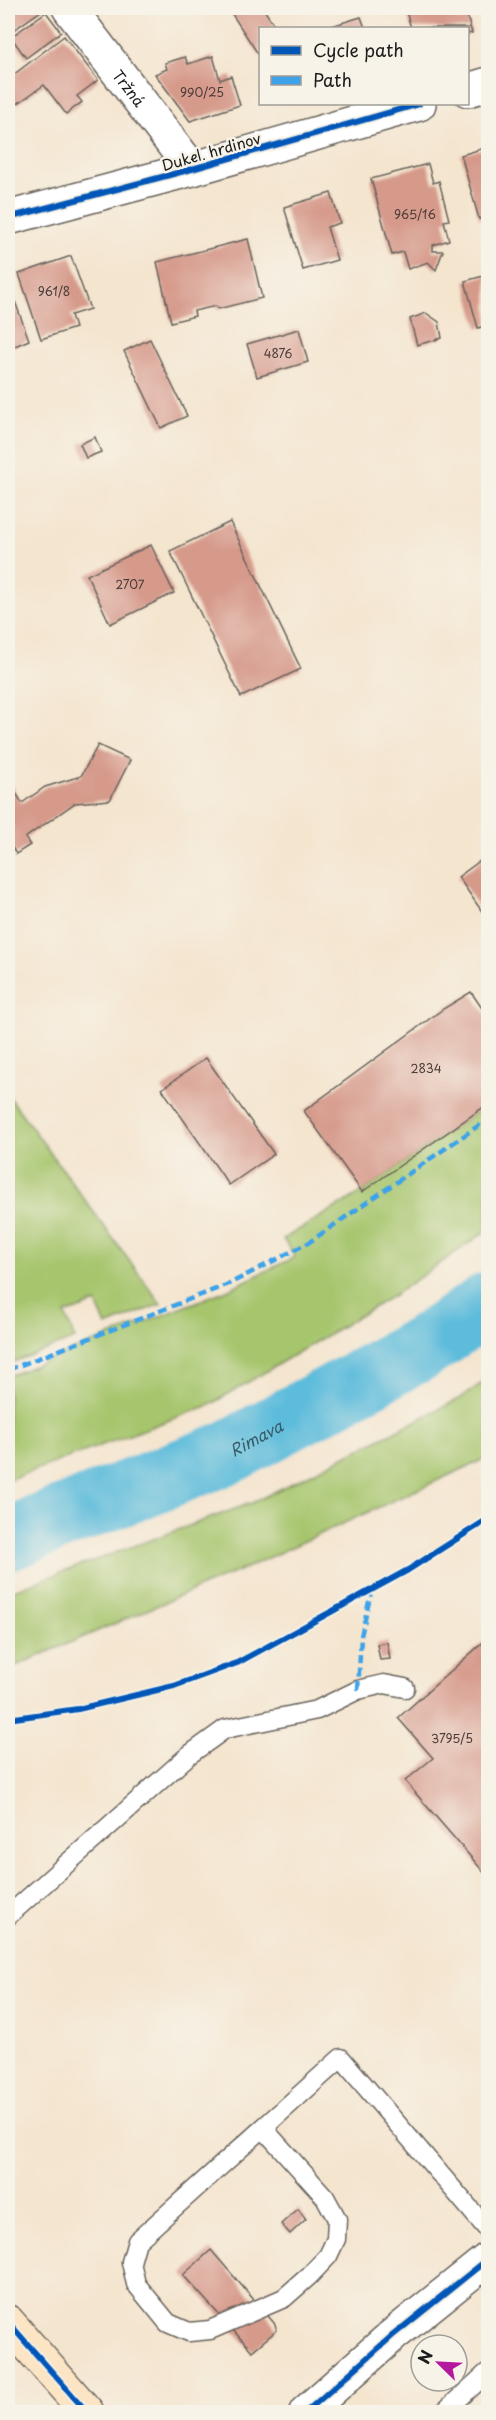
<svg xmlns="http://www.w3.org/2000/svg" width="496" height="2420" viewBox="0 0 496 2420" font-family="'Playpen Sans',sans-serif">
  <style>
    .green { fill: #a6c56c; stroke: #617044; stroke-width: 1.5 }
    .lines { fill: none; stroke-linecap: round; stroke-linejoin: round }
    .river { stroke: #5dbcdb; stroke-width: 64 }
    .building { fill: #d69a8b }
    .lane-casing { stroke: #68625b; stroke-width: 21 }
    .street-casing { stroke: #68625b; stroke-width: 36 }
    .secondary-casing { stroke: #68625b; stroke-width: 36 }
    .lane { stroke: #fff; stroke-width: 18 }
    .street { stroke: #fff; stroke-width: 33 }
    .secondary { stroke: #fce5c4; stroke-width: 33 }
    .quiet { stroke: #3da2ea; stroke-width: 4.5; stroke-dasharray: 9 4.5; stroke-linecap: butt }
    .cycleway-casing { stroke: #f7f3e8; stroke-width: 10 }
    .cycleway { stroke: #0057b8; stroke-width: 6 }
    .labels { text-anchor: middle; dominant-baseline: central; stroke-width: 5; stroke-linejoin: round; paint-order: stroke }
    .number-label { font-size: 12px; fill: #4a3c38 }
    .street-label { font-size: 15px; fill: #1c1c1c; stroke: #f7f3e8 }
    .water-label { font-size: 16px; font-style: italic; fill: #365c68; stroke: #f7f3e8 }
  </style>
  <rect width="100%" height="100%" fill="#f7f3e8"/>
  <filter id="ink" filterUnits="userSpaceOnUse"><feTurbulence type="fractalNoise" baseFrequency=".0167" numOctaves="2"/><feDisplacementMap in="SourceGraphic" scale="12" xChannelSelector="R" yChannelSelector="G"/><feConvolveMatrix kernelMatrix="1 2 1 2 8 2 1 2 1" color-interpolation-filters="sRGB"/></filter>
  <filter id="wash" filterUnits="userSpaceOnUse"><feTurbulence type="fractalNoise" baseFrequency=".008" numOctaves="4" result="noise"/><feDisplacementMap in="SourceGraphic" scale="24" xChannelSelector="R" yChannelSelector="G"/><feGaussianBlur stdDeviation="1.35" result="paint"/><feColorMatrix in="noise" values="0 0 0 0 0 0 0 0 0 0 0 0 0 0 0 0 0 1.4 0 .05"/><feComposite in="paint" operator="in"/></filter>
  <g filter="url(#wash)">
    <rect width="100%" height="100%" fill="#f4e5cf"/>
    <!-- green -->
    <g class="green">
      <path d="M8,1095L161,1304L106,1326L96,1303L65,1314L75,1339L8,1364Z"/>
      <path d="M488,1104V1230L394,1295L210,1405L8,1480V1376L227,1290L295,1257L283,1239L362,1192Z"/>
      <path d="M488,1379V1455L480,1461L248,1567L8,1669V1592L254,1502L459,1399Z"/>
    </g>
    <g class="lines">
      <!-- river -->
      <path class="river" id="s1" d="M8,1539L229,1452L424,1347L488,1304"/>
    </g>
    <g id="blocks">
      <!-- building -->
      <g class="building">
        <path d="M8,8H45L8,34Z"/>
        <path d="M228,8H263L276,28H260V57Z"/>
        <path d="M405,8H469L465,9L472,33L468,34V28H411Z"/>
        <path d="M479,8H488V29L486,30Z"/>
        <path d="M46,12L61,32L26,58L11,37Z"/>
        <path d="M361,17L365,28H325Z"/>
        <path d="M64,36L98,80L77,96L82,102L66,114L44,85L17,104L8,92L12,89L8,79Z"/>
        <path d="M213,56L220,80L231,76L240,105L190,121L155,74L167,69L165,63L185,57L188,64Z"/>
        <path d="M488,147V217L479,219L461,155Z"/>
        <path d="M428,164L433,183L439,181L449,220L444,221L449,240L433,245V251H443L436,270L428,262L408,269L403,252L392,255L371,179Z"/>
        <path d="M331,193L340,223L327,227L337,260L303,270L284,207Z"/>
        <path d="M248,239L262,298L218,309L216,306L194,311L195,316L171,322L157,262Z"/>
        <path d="M71,256L90,309L71,315L75,328L41,339L19,274Z"/>
        <path d="M487,275L488,325L478,328L465,281Z"/>
        <path d="M8,282L29,340L8,349Z"/>
        <path d="M426,313L439,322L442,338L417,345L410,319Z"/>
        <path d="M299,329L308,362L257,377L247,344Z"/>
        <path d="M150,339L187,416L161,428L124,351Z"/>
        <path d="M95,437L101,452L86,458L80,444Z"/>
        <path d="M230,522L301,669L241,697L170,551Z"/>
        <path d="M151,545L174,593L110,624L87,575Z"/>
        <path d="M98,745L130,760L110,800L75,803L25,838L30,845L16,854L12,847L8,850V780L22,803L45,787L81,776Z"/>
        <path d="M488,855V920L458,877Z"/>
        <path d="M471,992L488,1017V1104L362,1192L304,1111L443,1009Z"/>
        <path d="M206,1058L274,1154L229,1185L162,1089Z"/>
        <path d="M488,1638V1877L405,1781L433,1758L398,1718Z"/>
        <path d="M387,1642L390,1659L380,1660L377,1644Z"/>
        <path d="M298,2209L306,2219L290,2234L281,2224Z"/>
        <path d="M211,2250L274,2323L277,2330L252,2351L183,2275Z"/>
      </g>
    </g>
  </g>
  <g filter="url(#ink)">
    <use href="#blocks" fill-opacity="0" stroke="#68625b" stroke-width="1.5"/>
    <g class="lines">
      <defs>
        <g id="lane">
          <path d="M8,1916L189,1755L225,1729L317,1710L358,1690L384,1684L405,1688"/>
          <path d="M263,2128L325,2197L337,2219L336,2239L328,2256L309,2276L284,2298L210,2330L189,2332L168,2323L136,2284L131,2262L137,2241L341,2058L488,2230"/>
          <path d="M444,2412L488,2372"/>
        </g>
        <g id="street">
          <path id="s2" d="M69,8L192,169"/>
          <path d="M468,90L488,84"/>
          <path d="M8,218L192,169L419,104"/>
          <path d="M306,2412L392,2336L488,2259"/>
        </g>
        <path id="secondary" d="M8,2322L87,2412"/>
      </defs>
      <!-- lane casing -->
      <use href="#lane" class="lane-casing"/>
      <!-- street casing -->
      <use href="#street" class="street-casing"/>
      <!-- secondary casing -->
      <use href="#secondary" class="secondary-casing"/>
      <!-- lane -->
      <use href="#lane" class="lane"/>
      <!-- street -->
      <use href="#street" class="street"/>
      <!-- secondary -->
      <use href="#secondary" class="secondary"/>
      <!-- quiet -->
      <g class="quiet">
        <path d="M8,1370L229,1284L308,1243L488,1119"/>
        <path d="M358,1690L361,1636L372,1589"/>
      </g>
      <defs>
        <g id="cycleway">
          <path d="M8,218L192,169L419,104"/>
          <path d="M8,1719L78,1709L174,1686L237,1663L408,1570L488,1519"/>
          <path d="M8,2322L87,2412"/>
          <path d="M306,2412L392,2336L488,2259"/>
        </g>
      </defs>
      <!-- cycleway casing -->
      <use href="#cycleway" class="cycleway-casing"/>
      <!-- cycleway -->
      <use href="#cycleway" class="cycleway"/>
    </g>
  </g>
  <g class="labels">
    <!-- number labels -->
    <g class="number-label">
      <text x="202" y="92">990/25</text>
      <text x="415" y="214">965/16</text>
      <text x="54" y="291">961/8</text>
      <text x="278" y="353">4876</text>
      <text x="130" y="584">2707</text>
      <text x="426" y="1068">2834</text>
      <text x="452" y="1738">3795/5</text>
    </g>
    <!-- street labels -->
    <g class="street-label">
      <text stroke="none"><textPath href="#s2" startOffset="100">Tržná</textPath></text>
      <text transform="translate(211 151) rotate(-16)">Dukel. hrdinov</text>
    </g>
    <!-- water labels -->
    <g class="water-label">
      <text stroke="none"><textPath href="#s1" startOffset="268">Rimava</textPath></text>
    </g>
  </g>
  <!-- margin -->
  <rect width="496" height="2420" fill="none" stroke="#f7f3e8" stroke-width="30"/>
  <!-- legend -->
  <rect x="259" y="27" width="210" height="78" fill="#f7f3e8" stroke="#9f9d96" stroke-width="1.5"/>
  <rect x="271" y="46" width="30" height="9" fill="#0057b8" stroke="#9f9d96" stroke-width="1.5"/>
  <text x="313" y="57" font-size="18" fill="#1c1c1c">Cycle path</text>
  <rect x="271" y="76" width="30" height="9" fill="#3da2ea" stroke="#9f9d96" stroke-width="1.5"/>
  <text x="313" y="87" font-size="18" fill="#1c1c1c">Path</text>
  <!-- north arrow -->
  <g transform="translate(439 2363) rotate(294)"><circle r="28" fill="#f7f3e8" stroke="#9f9d96" stroke-width="1.5"/>
  <path d="M0-4.5L10 22L0 15L-10 22Z" fill="#b5179e"/>
  <text y="-9" font-size="16" font-weight="bold" text-anchor="middle" fill="#1c1c1c">N</text>
  </g>
</svg>
